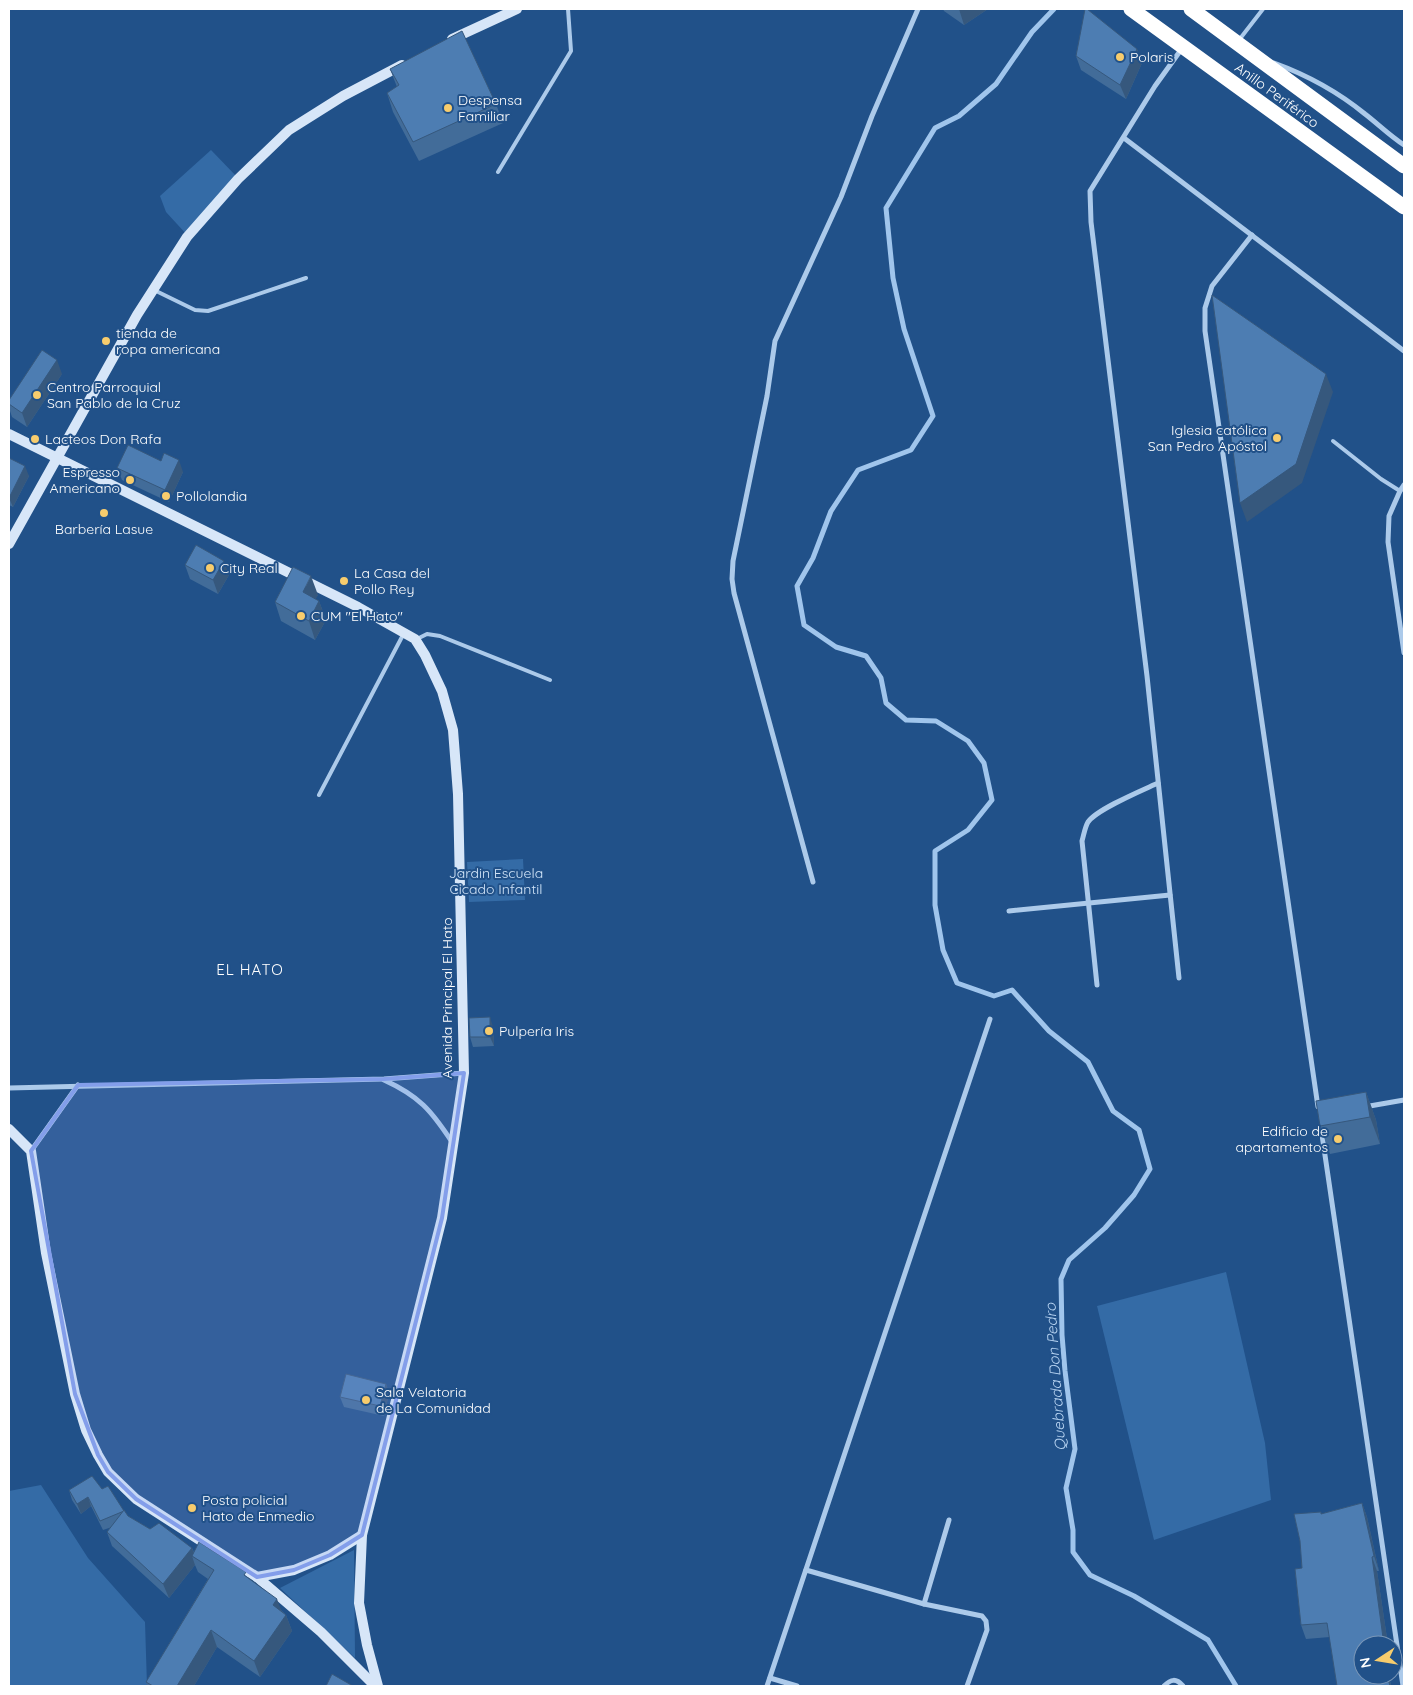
<svg xmlns="http://www.w3.org/2000/svg" width="1413" height="1695" viewBox="0 0 1413 1695" font-family="Quicksand,sans-serif">
  <style>
    .green { fill: #346ba6 }
    .lines { fill: none; stroke-linecap: round; stroke-linejoin: round }
    .stream { stroke: #a0c5ec; stroke-width: 5 }
    .lane { stroke: #accaea; stroke-width: 4 }
    .street { stroke: #accaea; stroke-width: 5 }
    .secondary { stroke: #d7e6f8; stroke-width: 10 }
    .highway { stroke: #fff; stroke-width: 15 }
    .wall { fill: #426c99 }
    .shaded-wall { fill: #36587d }
    .building { fill: #4d7db2; stroke: #36587d }
    .marked { fill: #839eea; fill-opacity: 0.2; stroke: #839eea; stroke-width: 4; stroke-linejoin: round }
    .poi-dot { fill: #f7cc6d; stroke: #215189; stroke-width: 2 }
    .labels { text-anchor: middle; dominant-baseline: central; stroke-width: 4; stroke-linejoin: round; paint-order: stroke }
    .poi-label { font-size: 14px; fill: #fff; stroke: #215189; text-anchor: start }
    .street-label { font-size: 14px; fill: #fff; stroke: #215189 }
    .park-label { font-size: 14px; fill: #d1e4f8; stroke: #215189 }
    .neighbourhood-label { font-size: 15px; letter-spacing: 1px; fill: #fff; stroke: #215189 }
    .water-label { font-size: 15px; font-style: italic; fill: #b8d4f2; stroke: #215189 }
  </style>
  <rect width="100%" height="100%" fill="#215189"/>
  <!-- green -->
  <g class="green">
    <path d="M211,150L238,178L188,236L166,212L160,196Z"/>
    <path d="M523,859L525,900L469,902L467,862Z"/>
    <path d="M1226,1272L1265,1443L1271,1500L1154,1540L1097,1306Z"/>
    <path d="M41,1485L88,1558L145,1622L147,1686H9V1491Z"/>
    <path d="M354,1550L355,1658L280,1588Z"/>
  </g>
  <g class="lines">
    <!-- stream -->
    <path class="stream" d="M1054,9L1032,32L996,84L959,116L935,128L886,208L893,278L904,329L933,416L911,450L858,470L831,511L813,558L797,586L804,625L836,647L866,656L881,678L886,703L906,720L936,721L968,741L984,763L992,800L968,830L935,851V905L943,950L957,983L994,996L1012,990L1049,1031L1088,1062L1113,1111L1139,1130L1150,1169L1134,1195L1105,1228L1069,1260L1061,1279L1062,1335L1065,1371L1075,1449L1066,1488L1073,1530V1552L1090,1575L1134,1596L1208,1640L1236,1686"/>
    <!-- lane -->
    <g class="lane">
      <path d="M1239,40L1263,9"/>
      <path d="M498,172L571,51L568,9"/>
      <path d="M154,290L195,310L208,311L306,278"/>
      <path d="M1333,441L1381,479L1400,491"/>
      <path d="M417,639L427,634L440,636L550,680"/>
      <path d="M319,795L404,633"/>
    </g>
    <!-- street -->
    <g class="street">
      <path d="M1274,63C1307,75 1338,92 1365,114C1378,124 1390,136 1404,145"/>
      <path d="M1124,138L1404,351"/>
      <path d="M1252,235L1212,286L1205,308V331L1318,1107"/>
      <path d="M1404,485L1400,491L1389,516L1388,542L1404,653"/>
      <path d="M813,882L734,593L732,579L733,561L767,396L775,341L841,197L872,116L918,9"/>
      <path d="M1009,911L1170,895"/>
      <path d="M1179,978L1147,676L1091,222L1090,191L1155,86L1183,47"/>
      <path d="M1097,985L1082,841C1084,834 1085,827 1088,822C1097,809 1143,790 1158,783"/>
      <path d="M384,1080C419,1096 431,1110 452,1142"/>
      <path d="M9,1088L384,1079L464,1073"/>
      <path d="M1364,1107L1404,1100"/>
      <path d="M1321,1128L1403,1686"/>
      <path d="M31,1151L78,1085"/>
      <path d="M806,1570L924,1604L982,1616L986,1621L987,1630L967,1686"/>
      <path d="M924,1604L949,1520"/>
      <path d="M770,1678L797,1686"/>
      <path d="M767,1686L990,1019"/>
      <path d="M1164,1686C1171,1679 1176,1678 1183,1686"/>
    </g>
    <!-- secondary -->
    <g class="secondary">
      <path d="M452,39L517,9"/>
      <path d="M9,434L358,607L415,639L425,655L442,691L453,730L458,794L464,1073L442,1218L362,1535L359,1603L367,1645L378,1686"/>
      <path d="M9,544L137,315L187,237L238,179L289,130L343,96L402,65"/>
      <path d="M9,1129L31,1151L46,1253L75,1394L86,1430L98,1455L108,1472L136,1499L257,1577L321,1632L375,1686"/>
      <path d="M257,1577L294,1570L330,1555L362,1535"/>
    </g>
    <!-- highway -->
    <g class="highway">
      <path d="M1131,9L1404,207"/>
      <path d="M1191,9L1404,166"/>
    </g>
  </g>
  <!-- wall -->
  <g class="wall">
    <path d="M943,9H988L964,25L944,11Z"/>
    <path d="M1137,49L1142,63L1126,99L1081,70L1076,56Z"/>
    <path d="M390,69L496,104L503,123L419,161L393,112L387,93L397,87Z"/>
    <path d="M62,374L27,427L12,417L9,408V400Z"/>
    <path d="M9,458L29,476L13,507L9,505Z"/>
    <path d="M117,468L183,472L169,502L122,480Z"/>
    <path d="M185,565L229,575L218,594L190,579Z"/>
    <path d="M318,595L315,599L319,601L326,620L315,640L281,621L275,602Z"/>
    <path d="M493,1027L494,1046L473,1047L470,1037Z"/>
    <path d="M1366,1092L1376,1120L1380,1144L1330,1154L1320,1126Z"/>
    <path d="M386,1384L389,1393L384,1416L344,1407L340,1397Z"/>
    <path d="M102,1489L128,1516L150,1529L192,1548L194,1552L248,1578L282,1611L286,1615L292,1631L260,1677L217,1647L194,1686H147L146,1682L208,1579L198,1572L195,1565L169,1598L112,1546L107,1532L112,1527L103,1530L91,1506L81,1514L72,1500L69,1490Z"/>
    <path d="M1362,1503L1367,1517L1379,1571H1377L1388,1645H1363V1675H1392V1679L1390,1680L1391,1686H1337L1330,1637L1306,1639L1301,1625L1295,1569L1302,1568L1300,1541L1294,1514L1321,1512V1514Z"/>
  </g>
  <!-- shaded-wall -->
  <g class="shaded-wall">
    <path d="M959,9H988L964,25Z"/>
    <path d="M1137,49L1142,63L1126,99L1120,85Z"/>
    <path d="M57,360L62,374L27,427L22,413Z"/>
    <path d="M1326,374L1333,392L1302,483L1247,522L1240,503Z"/>
    <path d="M179,460L183,472L169,502L165,490Z"/>
    <path d="M25,466L29,476L13,507L9,498Z"/>
    <path d="M224,561L229,575L218,594L213,580Z"/>
    <path d="M311,576L318,595L309,611L303,592Z"/>
    <path d="M319,601L326,620L315,640L309,621Z"/>
    <path d="M490,1017L493,1027L494,1046L490,1037Z"/>
    <path d="M1366,1092L1376,1120L1380,1144L1370,1117Z"/>
    <path d="M386,1384L389,1393L384,1416L380,1406Z"/>
    <path d="M88,1497L91,1506L81,1514L77,1504Z"/>
    <path d="M1362,1503L1367,1517L1379,1571L1374,1556Z"/>
    <path d="M192,1548L196,1559L192,1556L195,1565L169,1598L163,1584Z"/>
    <path d="M1372,1557L1377,1571L1388,1645H1384Z"/>
    <path d="M277,1599L283,1615L273,1605Z"/>
    <path d="M286,1615L292,1631L260,1677L254,1661Z"/>
    <path d="M211,1630L217,1647L194,1686H177Z"/>
    <path d="M1387,1675H1388L1391,1686H1390Z"/>
  </g>
  <!-- building -->
  <g class="building">
    <path d="M1085,9H1087L1137,49L1120,85L1076,56Z"/>
    <path d="M462,31L496,104L413,142L387,93L399,85L390,69Z"/>
    <path d="M1212,295L1326,374L1296,464L1240,503Z"/>
    <path d="M42,350L57,360L22,413L9,404V400Z"/>
    <path d="M128,445L161,461L164,453L179,460L165,490L117,468Z"/>
    <path d="M9,458L25,466L9,498Z"/>
    <path d="M196,545L224,561L213,580L185,565Z"/>
    <path d="M293,567L311,576L303,592L319,601L309,621L275,602Z"/>
    <path d="M490,1017V1037H470L469,1018Z"/>
    <path d="M1366,1092L1370,1117L1320,1126L1316,1101Z"/>
    <path d="M346,1374L386,1384L380,1406L340,1397Z"/>
    <path d="M92,1476L102,1489L108,1486L124,1511L100,1521L88,1497L77,1504L69,1490Z"/>
    <path d="M1362,1503L1374,1556L1372,1557L1384,1645H1363V1675H1387L1390,1686H1337L1327,1623L1301,1625L1295,1569L1302,1568L1300,1541L1294,1514L1321,1512V1514Z"/>
    <path d="M124,1510L128,1516L150,1529L159,1523L192,1548L163,1584L107,1532Z"/>
    <path d="M199,1542L246,1572L244,1575L277,1599L273,1605L286,1615L254,1661L211,1630L177,1686H153L146,1682L214,1570L192,1556Z"/>
    <path d="M332,1674L353,1686H326Z"/>
  </g>
  <!-- marked area -->
  <path class="marked" d="M464,1073L442,1218L362,1535L330,1555L294,1570L257,1577L136,1499L108,1472L98,1455L75,1394L31,1151L78,1085L384,1079Z"/>
  <!-- markers -->
  <g class="poi-dot">
    <circle cx="1120" cy="57" r="5"/>
    <circle cx="448" cy="108" r="5"/>
    <circle cx="106" cy="341" r="5"/>
    <circle cx="37" cy="395" r="5"/>
    <circle cx="1277" cy="438" r="5"/>
    <circle cx="35" cy="439" r="5"/>
    <circle cx="130" cy="480" r="5"/>
    <circle cx="166" cy="496" r="5"/>
    <circle cx="104" cy="513" r="5"/>
    <circle cx="210" cy="568" r="5"/>
    <circle cx="344" cy="581" r="5"/>
    <circle cx="301" cy="616" r="5"/>
    <circle cx="489" cy="1031" r="5"/>
    <circle cx="1338" cy="1139" r="5"/>
    <circle cx="366" cy="1400" r="5"/>
    <circle cx="192" cy="1508" r="5"/>
  </g>
  <g class="labels">
    <!-- poi labels -->
    <g class="poi-label">
      <text x="1130" y="57">Polaris</text>
      <text x="458" y="100">Despensa<tspan x="458" dy="16">Familiar</tspan></text>
      <text x="116" y="333">tienda de<tspan x="116" dy="16">ropa americana</tspan></text>
      <text x="47" y="387">Centro Parroquial<tspan x="47" dy="16">San Pablo de la Cruz</tspan></text>
      <text x="1267" y="430" text-anchor="end">Iglesia católica<tspan x="1267" dy="16">San Pedro Apóstol</tspan></text>
      <text x="45" y="439">Lacteos Don Rafa</text>
      <text x="120" y="472" text-anchor="end">Espresso<tspan x="120" dy="16">Americano</tspan></text>
      <text x="176" y="496">Pollolandia</text>
      <text x="104" y="529" text-anchor="middle">Barbería Lasue</text>
      <text x="220" y="568">City Real</text>
      <text x="354" y="573">La Casa del<tspan x="354" dy="16">Pollo Rey</tspan></text>
      <text x="311" y="616">CUM "El Hato"</text>
      <text x="499" y="1031">Pulpería Iris</text>
      <text x="1328" y="1131" text-anchor="end">Edificio de<tspan x="1328" dy="16">apartamentos</tspan></text>
      <text x="376" y="1392">Sala Velatoria<tspan x="376" dy="16">de La Comunidad</tspan></text>
      <text x="202" y="1500">Posta policial<tspan x="202" dy="16">Hato de Enmedio</tspan></text>
    </g>
    <!-- street labels -->
    <g class="street-label">
      <text transform="translate(1277 95) rotate(36)">Anillo Periférico</text>
      <text transform="translate(447 998) rotate(-90)">Avenida Principal El Hato</text>
    </g>
    <!-- park labels -->
    <g class="park-label">
      <text x="496" y="873">Jardin Escuela<tspan x="496" dy="16">Cicado Infantil</tspan></text>
    </g>
    <!-- neighbourhood labels -->
    <g class="neighbourhood-label">
      <text x="250" y="969">EL HATO</text>
    </g>
    <!-- water labels -->
    <g class="water-label">
      <text transform="translate(1055 1377) rotate(-94)">Quebrada Don Pedro</text>
    </g>
  </g>
  <!-- border -->
  <rect width="1413" height="1695" fill="none" stroke="#ffffff" stroke-width="20"/>
  <!-- north arrow -->
  <g transform="translate(1378 1660) rotate(258)"><circle r="24" fill="#215189" stroke="#7a97b8"/>
  <path d="M0-4L9 19L0 12L-9 19Z" fill="#f7cc6d"/>
  <text y="-8" font-size="14" font-weight="bold" text-anchor="middle" fill="#ffffff">N</text>
  </g>
</svg>
